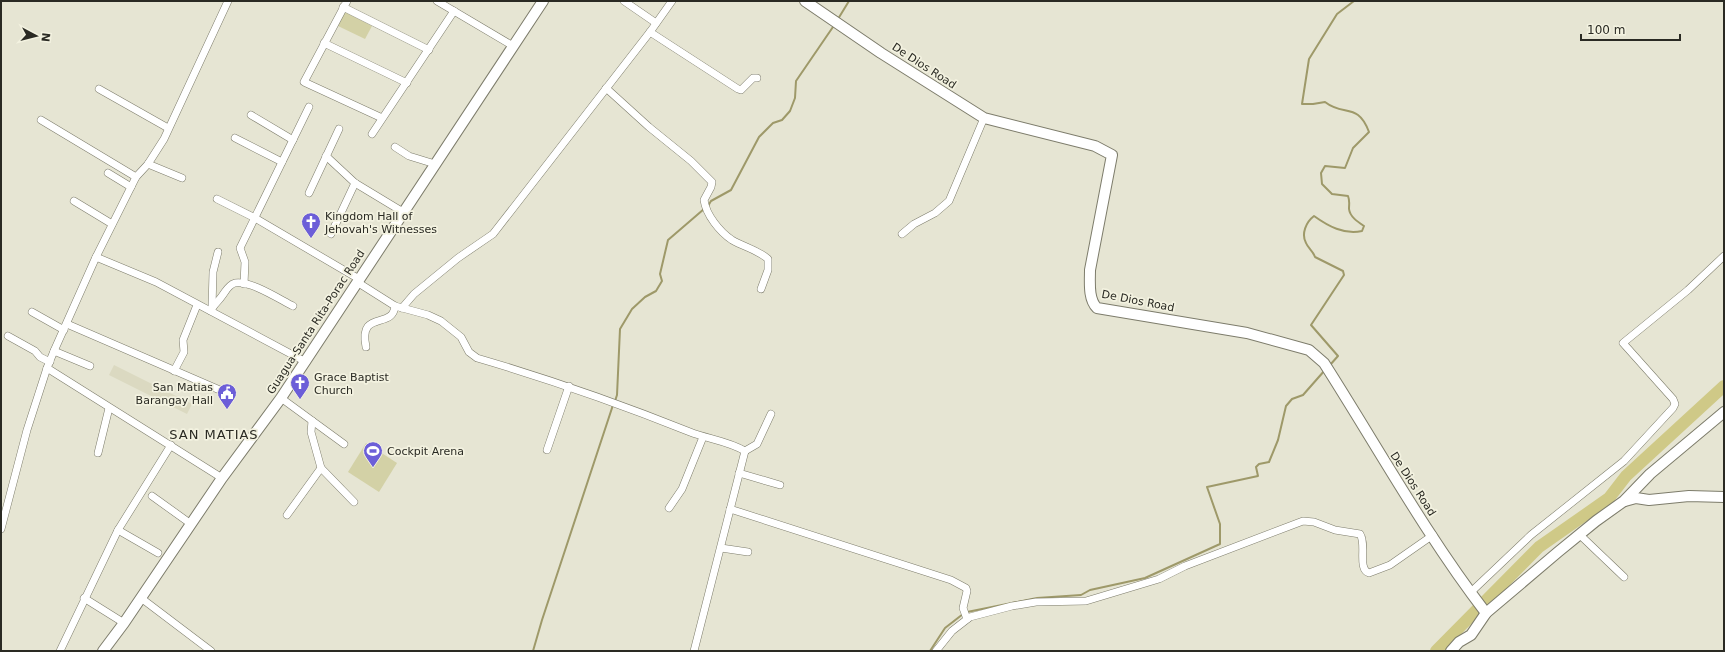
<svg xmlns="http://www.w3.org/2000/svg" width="1725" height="652" viewBox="0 0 1725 652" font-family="'DejaVu Sans',sans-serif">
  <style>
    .built { fill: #dbd9c1 }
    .green { fill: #d3d1a6 }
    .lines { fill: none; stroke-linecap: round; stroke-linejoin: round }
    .stream { stroke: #9e9969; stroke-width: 2 }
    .river { stroke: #cfc987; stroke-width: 12 }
    .street-casing { stroke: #7d7c6b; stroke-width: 8 }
    .secondary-casing { stroke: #7d7c6b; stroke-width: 12 }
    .street { stroke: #fff; stroke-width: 7 }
    .secondary { stroke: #fff; stroke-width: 10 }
    .labels { text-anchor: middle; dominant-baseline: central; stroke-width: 3.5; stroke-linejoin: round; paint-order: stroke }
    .street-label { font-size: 11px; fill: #2a2a23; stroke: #f3f2e0 }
    .poi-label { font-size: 11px; fill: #2a2a23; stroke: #f3f2e0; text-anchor: start }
    .quarter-label { font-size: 13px; letter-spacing: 1px; fill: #2a2a23; stroke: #f3f2e0 }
  </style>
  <rect width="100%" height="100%" fill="#e6e5d3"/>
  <!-- built -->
  <path class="built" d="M114,365L192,404L187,414L109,375Z"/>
  <!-- green -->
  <g class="green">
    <path d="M345,12L372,26L365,39L338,26Z"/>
    <path d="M366,443L397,463L379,492L348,472Z"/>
  </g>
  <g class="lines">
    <!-- stream -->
    <g class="stream">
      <path d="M838,19L849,1"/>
      <path d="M708,206L711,201L731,190L759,137L773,123L782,120L790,111L795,98L796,81L835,24"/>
      <path d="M1330,365L1338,356L1311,325L1344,275L1343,271L1315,257C1313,251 1308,248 1306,243C1301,234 1306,222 1314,216C1328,226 1344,235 1362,231L1364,226C1358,222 1350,217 1349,209C1349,203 1350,201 1348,196L1332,194L1322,184L1321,173L1325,166L1345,168L1353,148L1369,132C1358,102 1344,117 1325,102L1313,104H1302L1309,59L1337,14L1354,1"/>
      <path d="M615,401L617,395L620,329L632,309L645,297L656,291L662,281L660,274L668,240L704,209"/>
      <path d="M967,612L1037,598L1081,595L1090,590L1145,578L1220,544V524L1207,487L1258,476L1256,467L1259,464L1269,462L1278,440L1286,406L1292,399L1303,395L1325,370"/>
      <path d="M533,651L542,620L613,405"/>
      <path d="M930,651L945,628L963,614"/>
    </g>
    <!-- river -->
    <path class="river" d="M1436,651L1539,547L1609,498L1626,476L1724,386"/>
    <defs>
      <g id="street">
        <path d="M347,1L304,82L382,118"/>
        <path d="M437,1L513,46"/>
        <path d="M624,1L656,23"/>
        <path d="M343,7L429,50"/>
        <path d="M650,32L738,89L741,90L753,78H757"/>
        <path d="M324,43L407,83"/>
        <path d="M606,88L649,127L691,161L712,182L711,187L704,200C706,215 720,232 732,240C744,247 758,250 768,259V270L761,289"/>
        <path d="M99,89L168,128"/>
        <path d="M251,115L293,140"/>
        <path d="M41,120L136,177"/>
        <path d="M372,134L454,11"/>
        <path d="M235,138L282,162"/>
        <path d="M395,147L409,156L435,164"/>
        <path d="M326,156L355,183L403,212"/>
        <path d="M148,164L182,178"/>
        <path d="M108,173L131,187"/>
        <path d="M309,193L339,129"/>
        <path d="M217,199L255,218L359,279"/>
        <path d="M74,201L112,224"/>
        <path d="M331,234L355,183"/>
        <path d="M902,234L914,224L935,213L949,201L984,118"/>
        <path d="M96,257L156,282L306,362"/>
        <path d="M357,282L395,306L428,315L441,321L461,337L469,352L477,358C549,379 620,404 690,432C708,439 728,441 745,451L694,651"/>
        <path d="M244,284L245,262L240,248L309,107"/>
        <path d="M212,307L213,272L218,252"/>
        <path d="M402,308L414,294L458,258L493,234L650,32L672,1"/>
        <path d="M211,311C213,305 218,302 222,296C226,291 228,285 235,283C250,280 279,299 293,306"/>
        <path d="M32,312L64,330"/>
        <path d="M67,324L222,391"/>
        <path d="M8,336L35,351L40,357L50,362"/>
        <path d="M366,347C358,309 393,330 395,306"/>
        <path d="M54,351L90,366"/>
        <path d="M47,368L222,478"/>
        <path d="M174,371L184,352L183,340L197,305"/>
        <path d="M281,398L344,444"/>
        <path d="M312,421L311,432L321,468L354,502"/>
        <path d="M547,450L569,386"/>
        <path d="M745,451L757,444L771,414"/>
        <path d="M98,453L109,408"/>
        <path d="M739,473L780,485"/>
        <path d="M152,496L191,524"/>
        <path d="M669,508L682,489L703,437"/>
        <path d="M730,509L951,580L966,588L967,591L963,608L967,619"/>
        <path d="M287,515L321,468"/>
        <path d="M1,529L27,430L47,368L54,351L96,257L136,177L148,164L164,139L228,1"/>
        <path d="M118,530L158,553"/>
        <path d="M1580,535L1624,577"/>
        <path d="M721,548L748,552"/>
        <path d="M1471,592L1531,535L1624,461L1673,408L1675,404L1673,399L1623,343L1688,290L1724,256"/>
        <path d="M84,598L124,623"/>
        <path d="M141,598L211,651"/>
        <path d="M60,651L118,530L171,445"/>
        <path d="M936,651L952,631L970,617L1012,606L1036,602L1086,601L1159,579L1185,566L1303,521L1314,522L1335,530L1360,534C1367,544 1357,569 1369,573L1390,565L1433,535"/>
      </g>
      <g id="secondary">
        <path d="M805,1L881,53L984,118L1095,146L1112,155L1090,270C1090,282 1088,299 1097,308L1247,333L1309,350L1324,363C1377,446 1426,535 1486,613"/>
        <path d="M1625,501L1636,498L1649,500L1689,496L1724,497"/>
        <path d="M103,651L124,623L222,478L281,398L543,1"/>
        <path d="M1451,651L1459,642L1471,635L1486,613L1558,552L1596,521L1624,501L1650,474L1724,412"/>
      </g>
    </defs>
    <!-- street casing -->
    <use href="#street" class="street-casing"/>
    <!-- secondary casing -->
    <use href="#secondary" class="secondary-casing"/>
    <!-- street -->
    <use href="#street" class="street"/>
    <!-- secondary -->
    <use href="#secondary" class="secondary"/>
  </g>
  <!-- icons -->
  <defs>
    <symbol id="church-pin" viewBox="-11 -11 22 30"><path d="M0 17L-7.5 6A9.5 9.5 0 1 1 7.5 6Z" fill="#6c5ed8" stroke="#f3f2e0"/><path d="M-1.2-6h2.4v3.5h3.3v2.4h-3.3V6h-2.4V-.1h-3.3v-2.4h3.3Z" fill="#fff"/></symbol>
    <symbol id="civic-pin" viewBox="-11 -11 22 30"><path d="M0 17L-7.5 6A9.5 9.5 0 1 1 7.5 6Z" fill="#6c5ed8" stroke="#f3f2e0"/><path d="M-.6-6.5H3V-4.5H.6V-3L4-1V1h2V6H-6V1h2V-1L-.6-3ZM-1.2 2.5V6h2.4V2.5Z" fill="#fff"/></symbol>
    <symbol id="stadium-pin" viewBox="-11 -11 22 30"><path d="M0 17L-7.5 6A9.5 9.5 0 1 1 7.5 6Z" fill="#6c5ed8" stroke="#f3f2e0"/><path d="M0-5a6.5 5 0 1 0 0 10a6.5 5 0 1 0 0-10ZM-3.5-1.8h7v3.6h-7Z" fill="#fff"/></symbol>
  </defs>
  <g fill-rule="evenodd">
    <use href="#church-pin" x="300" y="211" width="22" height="30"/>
    <use href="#church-pin" x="289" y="372" width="22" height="30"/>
    <use href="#civic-pin" x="216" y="382" width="22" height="30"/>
    <use href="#stadium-pin" x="362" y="440" width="22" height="30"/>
  </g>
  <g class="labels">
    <!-- street labels -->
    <g class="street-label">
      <text transform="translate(924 66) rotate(33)">De Dios Road</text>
      <text transform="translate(1138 301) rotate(11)">De Dios Road</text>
      <text transform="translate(316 322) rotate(-57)">Guagua-Santa Rita-Porac Road</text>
      <text transform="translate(1413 484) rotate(57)">De Dios Road</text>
    </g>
    <!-- poi labels -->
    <g class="poi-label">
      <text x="325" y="216">Kingdom Hall of<tspan x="325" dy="13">Jehovah's Witnesses</tspan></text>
      <text x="314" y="377">Grace Baptist<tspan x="314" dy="13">Church</tspan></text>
      <text x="213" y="387" text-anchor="end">San Matias<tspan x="213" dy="13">Barangay Hall</tspan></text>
      <text x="387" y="451">Cockpit Arena</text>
    </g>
    <!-- quarter labels -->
    <g class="quarter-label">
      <text x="214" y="434">SAN MATIAS</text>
    </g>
  </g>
  <!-- border -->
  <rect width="1725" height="652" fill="none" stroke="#2a2a23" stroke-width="4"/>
  <!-- north arrow -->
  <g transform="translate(36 36) rotate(97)" stroke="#f3f2e0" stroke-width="3" paint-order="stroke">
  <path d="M0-3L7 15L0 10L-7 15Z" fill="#2a2a23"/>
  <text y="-6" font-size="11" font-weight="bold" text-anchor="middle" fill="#2a2a23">N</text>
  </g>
  <!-- scale -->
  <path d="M1581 34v6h99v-6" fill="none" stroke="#2a2a23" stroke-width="2"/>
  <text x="1587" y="34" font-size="12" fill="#2a2a23" stroke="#f3f2e0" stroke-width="3" paint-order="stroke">100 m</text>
</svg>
